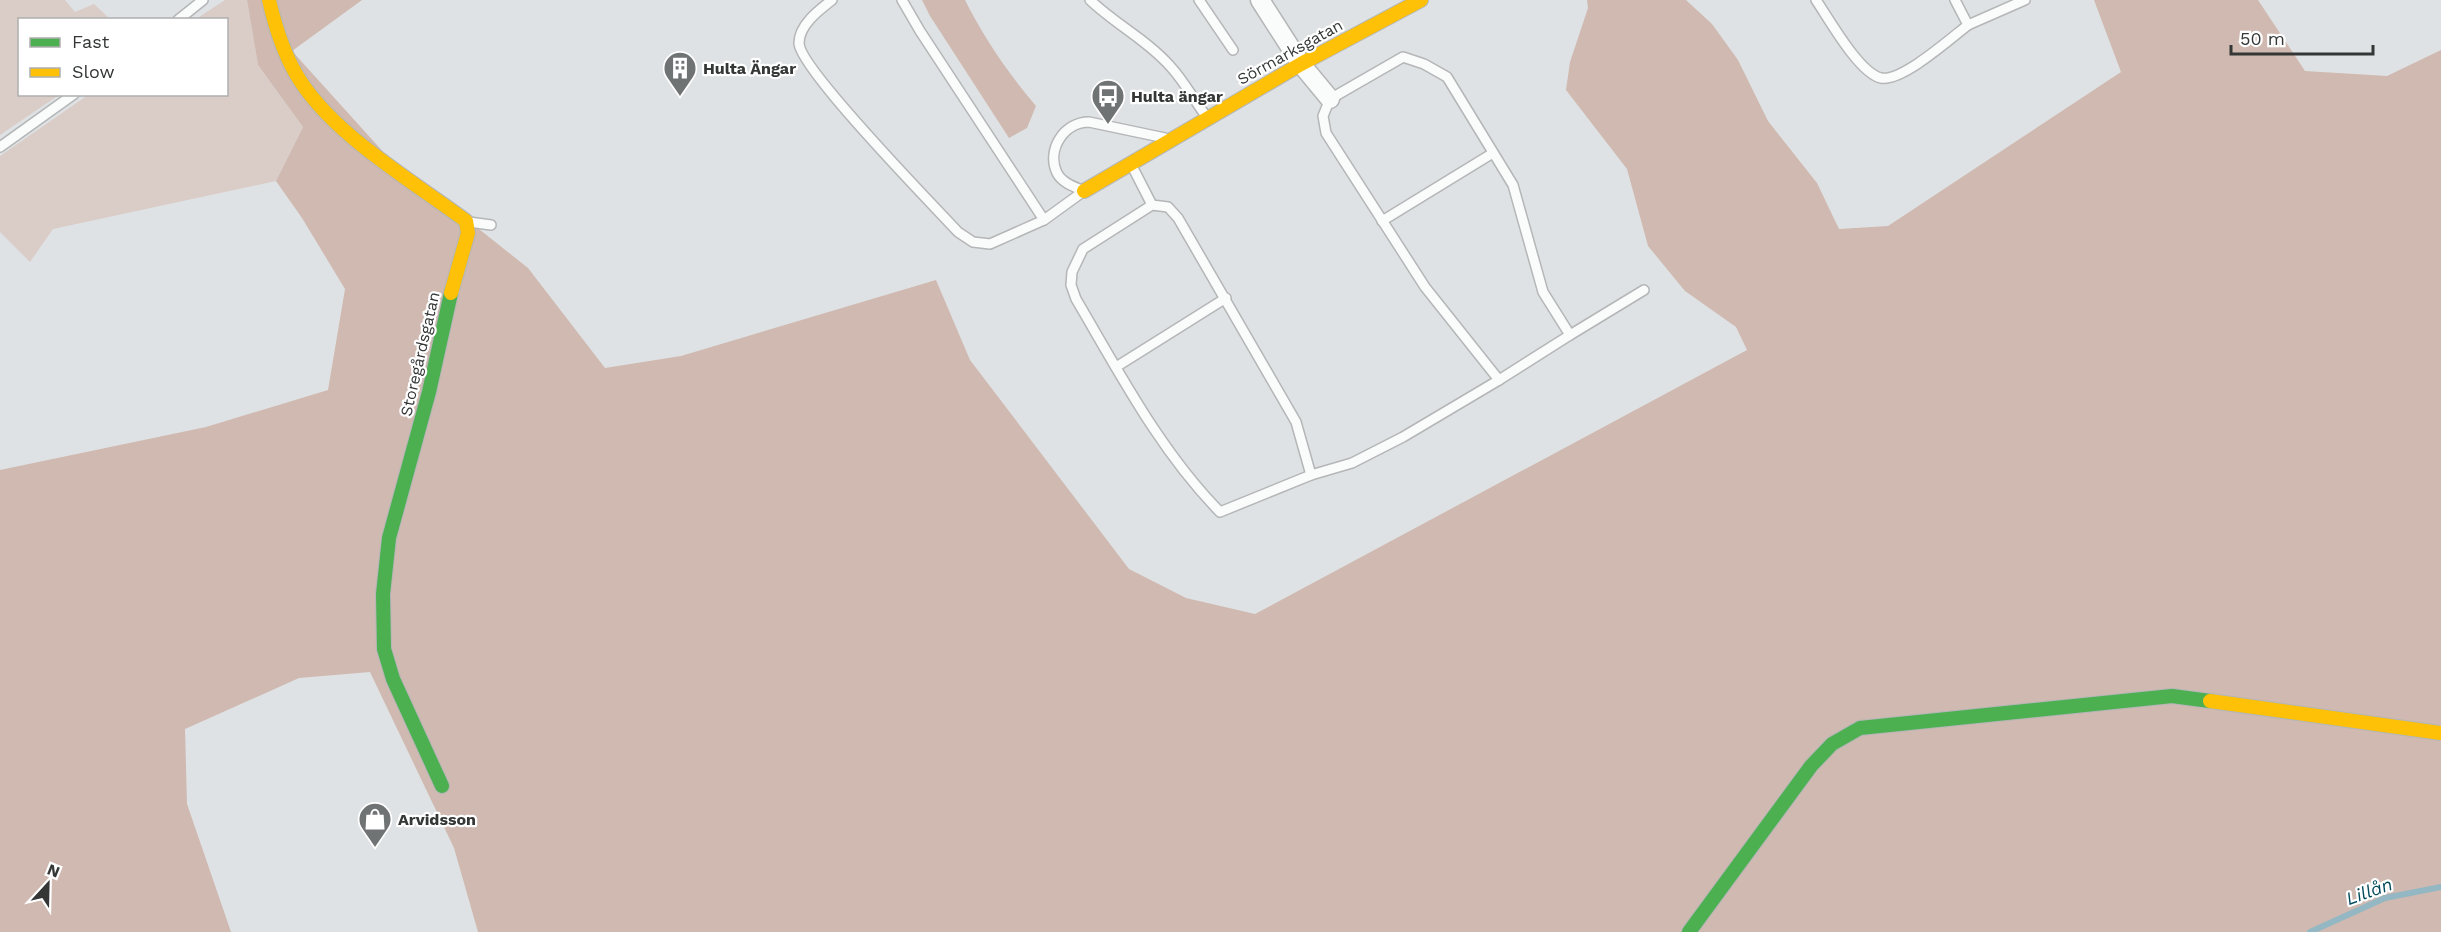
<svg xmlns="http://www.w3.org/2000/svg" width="2441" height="932" viewBox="0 0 2441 932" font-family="'Work Sans',sans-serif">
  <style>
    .green { fill: #daccc7 }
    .forest { fill: #cfb9b0 }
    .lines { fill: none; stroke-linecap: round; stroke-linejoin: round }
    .stream { stroke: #94b7c4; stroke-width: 6 }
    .lane-casing { stroke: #b4b6b7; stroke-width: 12 }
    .street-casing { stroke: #b4b6b7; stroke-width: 21 }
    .fast-casing { stroke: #b4b6b7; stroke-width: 16 }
    .slow-casing { stroke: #b4b6b7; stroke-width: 16 }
    .lane { stroke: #fafbfb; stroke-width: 9 }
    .street { stroke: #fafbfb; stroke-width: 18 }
    .fast { stroke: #4caf50; stroke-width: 14 }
    .slow { stroke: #ffc107; stroke-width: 14 }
    .labels { text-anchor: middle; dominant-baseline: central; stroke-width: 4.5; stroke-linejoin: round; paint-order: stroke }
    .street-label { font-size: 16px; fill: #353737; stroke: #fff }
    .poi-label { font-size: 16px; font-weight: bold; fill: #353737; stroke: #fff; text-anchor: start }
    .water-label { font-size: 18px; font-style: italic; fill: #014a5d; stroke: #fff }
  </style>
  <rect width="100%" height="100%" fill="#dfe2e4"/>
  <!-- green -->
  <g class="green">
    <path d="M0,0H65L75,12L94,4L110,19L20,20V94L59,95L0,135Z"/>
    <path d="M225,0H247L258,65L303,127L276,181L53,229L30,262L0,232V156L88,95L226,94V20L196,19Z"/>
  </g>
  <!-- forest -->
  <g class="forest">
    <path d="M247,0H362L292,51L386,155L528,268L605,368L681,356L936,280L970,360L1129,569L1186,598L1255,614L1747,350L1736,327L1685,291L1648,246L1627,169L1566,90L1570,62L1588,8L1587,0H1686L1712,24L1738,60L1768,121L1817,183L1839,229L1888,226L2121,72L2094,0H2258L2305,71L2387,76L2441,50V932H478L454,848L370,672L299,678L185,729L187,804L231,932H0V470L206,427L328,390L345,289L302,218L276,181L303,127L258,65Z"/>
    <path d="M922,0H965C984,38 1008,73 1036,106L1027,128L1009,138L930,16Z"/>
  </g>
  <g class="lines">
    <!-- stream -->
    <path class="stream" d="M2310,932L2385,898L2441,887"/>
    <defs>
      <g id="lane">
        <path d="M832,0C819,10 799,25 799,43C799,68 933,205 958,232L973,242L990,244L1044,220L1084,191C1075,187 1062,183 1057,173C1046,150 1064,122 1089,122L1165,138"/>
        <path d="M902,0L920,31L1044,220"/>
        <path d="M1090,0C1115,24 1147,40 1170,66C1184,81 1194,100 1206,116"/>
        <path d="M1199,0L1233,50"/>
        <path d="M1816,0C1829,19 1859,73 1881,78C1902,82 1951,38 1968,25L1955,0"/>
        <path d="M178,20L203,0"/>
        <path d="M1968,25L2025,0"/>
        <path d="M1403,57L1424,64L1447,77L1513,185L1543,292L1570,335L1499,380L1425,287L1326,133L1323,116L1330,99Z"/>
        <path d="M0,147L74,94"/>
        <path d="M1131,164L1152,205L1083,249L1072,272L1071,285L1076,299C1119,372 1160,451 1220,512L1311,475L1296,422L1178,218L1168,207L1152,205"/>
        <path d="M1382,221L1493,153"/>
        <path d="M469,222L491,225"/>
        <path d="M1570,335L1644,290"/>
        <path d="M1116,367L1226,298"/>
        <path d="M1311,475L1352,463L1403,437L1499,380"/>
      </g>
      <path id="street" d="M1260,0L1301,64L1330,99"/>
      <g id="fast">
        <path d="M442,786L393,679L384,649L383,594L389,538L429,392L451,293"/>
        <path d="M1689,932L1811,766L1832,744L1860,728L2172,696L2210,701"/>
      </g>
      <g id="slow">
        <path d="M269,0C275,26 282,50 296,74C330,133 411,180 466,221L468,233L451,293"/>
        <path d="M1084,191L1301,64L1421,0"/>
        <path d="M2210,701L2441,733"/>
      </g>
    </defs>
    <!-- lane casing -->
    <use href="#lane" class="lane-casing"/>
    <!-- street casing -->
    <use href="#street" class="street-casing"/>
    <!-- fast casing -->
    <use href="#fast" class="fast-casing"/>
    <!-- slow casing -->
    <use href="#slow" class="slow-casing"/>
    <!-- lane -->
    <use href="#lane" class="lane"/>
    <!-- street -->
    <use href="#street" class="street"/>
    <!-- fast -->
    <use href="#fast" class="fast"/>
    <!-- slow -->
    <use href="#slow" class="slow"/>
  </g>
  <!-- icons -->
  <defs>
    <symbol id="building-pin" viewBox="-11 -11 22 30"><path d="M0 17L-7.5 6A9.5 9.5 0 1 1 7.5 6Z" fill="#707374" stroke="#fff"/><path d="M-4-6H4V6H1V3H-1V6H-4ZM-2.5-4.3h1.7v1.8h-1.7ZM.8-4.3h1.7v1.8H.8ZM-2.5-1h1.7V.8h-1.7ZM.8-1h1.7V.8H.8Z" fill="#fff"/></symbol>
    <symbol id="bus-pin" viewBox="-11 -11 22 30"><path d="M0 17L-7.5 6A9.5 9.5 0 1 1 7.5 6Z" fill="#707374" stroke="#fff"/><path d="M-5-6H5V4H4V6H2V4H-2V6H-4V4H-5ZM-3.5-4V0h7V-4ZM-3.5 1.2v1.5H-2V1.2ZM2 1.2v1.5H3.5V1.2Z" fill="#fff"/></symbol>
    <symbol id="shop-pin" viewBox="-11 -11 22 30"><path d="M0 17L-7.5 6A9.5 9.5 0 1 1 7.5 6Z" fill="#707374" stroke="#fff"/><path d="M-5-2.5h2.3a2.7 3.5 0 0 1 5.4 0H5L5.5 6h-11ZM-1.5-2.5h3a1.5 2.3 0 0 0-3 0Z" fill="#fff"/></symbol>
  </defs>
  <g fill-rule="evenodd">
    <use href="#building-pin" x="661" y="49" width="38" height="52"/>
    <use href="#bus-pin" x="1089" y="77" width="38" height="52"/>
    <use href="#shop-pin" x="356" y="800" width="38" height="52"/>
  </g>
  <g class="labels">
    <!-- street labels -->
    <g class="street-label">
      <text transform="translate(1290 52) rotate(-29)">Sörmarksgatan</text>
      <text transform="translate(420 354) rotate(-77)">Storegårdsgatan</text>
    </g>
    <!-- poi labels -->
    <g class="poi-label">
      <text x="703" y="68">Hulta Ängar</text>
      <text x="1131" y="96">Hulta ängar</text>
      <text x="398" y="819">Arvidsson</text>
    </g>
    <!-- water labels -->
    <g class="water-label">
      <text transform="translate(2369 891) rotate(-20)">Lillån</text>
    </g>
  </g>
  <!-- legend -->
  <rect x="18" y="18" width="210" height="78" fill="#ffffff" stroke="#aeafaf" stroke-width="1.5"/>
  <rect x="30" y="38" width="30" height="9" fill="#4caf50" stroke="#aeafaf" stroke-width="1.5"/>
  <text x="72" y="48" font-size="18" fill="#353737">Fast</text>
  <rect x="30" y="68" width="30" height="9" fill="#ffc107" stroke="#aeafaf" stroke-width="1.5"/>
  <text x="72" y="78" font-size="18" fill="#353737">Slow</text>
  <!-- north arrow -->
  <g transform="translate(48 884) rotate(22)" stroke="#ffffff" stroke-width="4.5" paint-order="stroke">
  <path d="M0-4.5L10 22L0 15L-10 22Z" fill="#353737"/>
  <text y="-9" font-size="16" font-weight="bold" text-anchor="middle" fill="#353737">N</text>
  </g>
  <!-- scale -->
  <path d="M2231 45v9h142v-9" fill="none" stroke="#353737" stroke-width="3"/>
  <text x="2240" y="45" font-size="18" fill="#353737" stroke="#ffffff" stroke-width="4.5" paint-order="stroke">50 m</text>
</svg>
